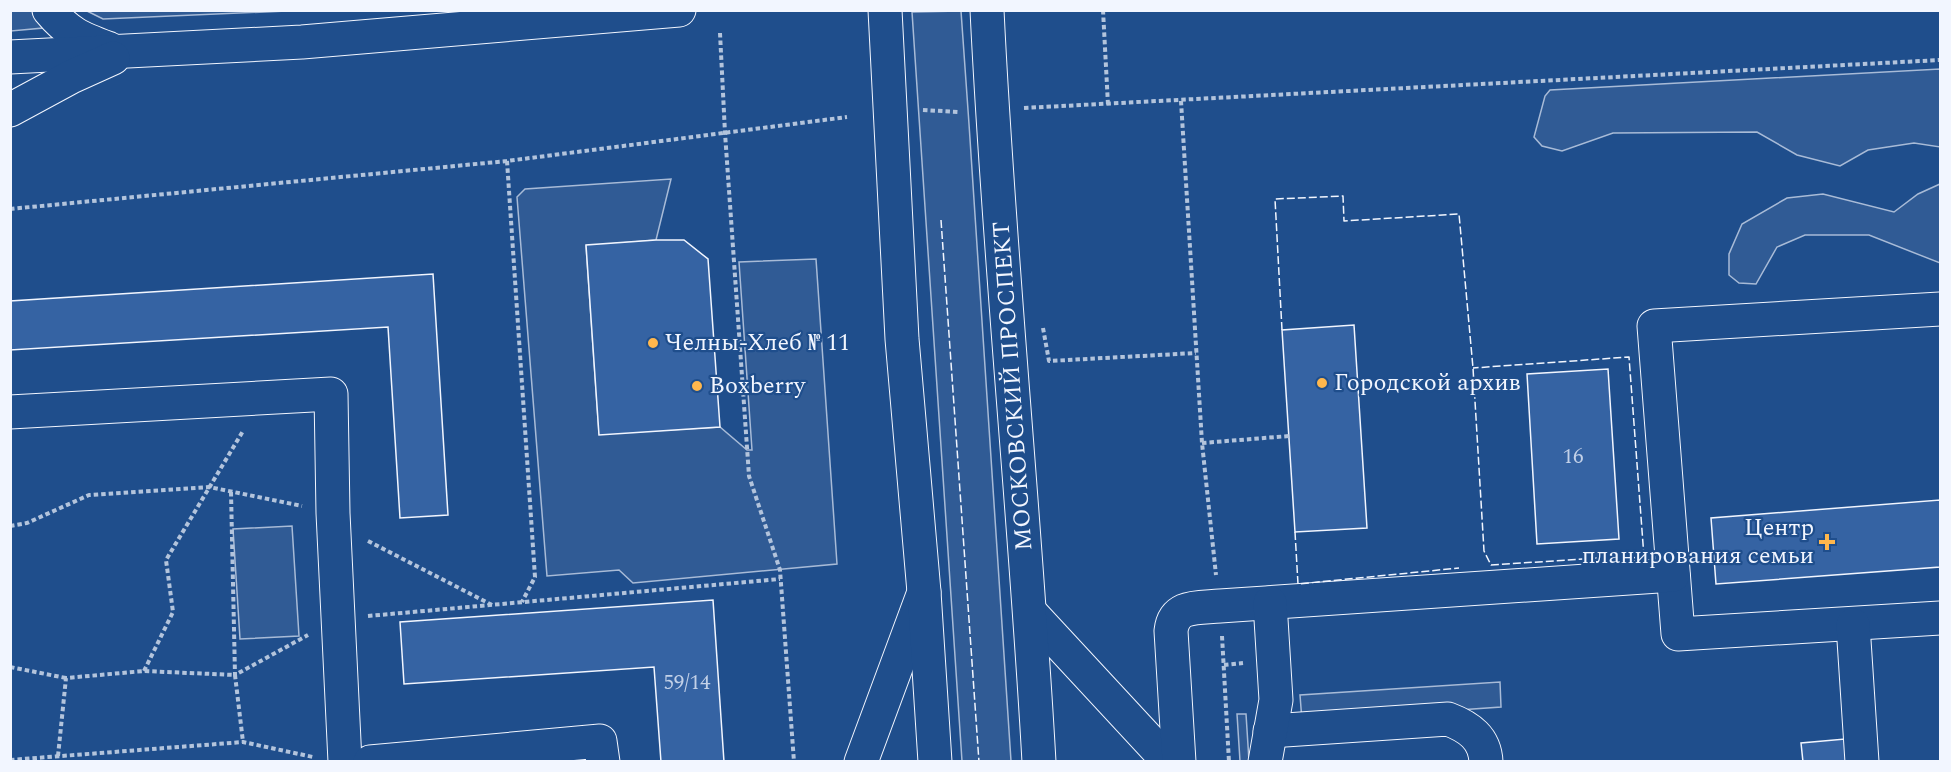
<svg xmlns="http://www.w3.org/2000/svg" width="1951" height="772" viewBox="0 0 1951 772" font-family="Spectral,serif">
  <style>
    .built { fill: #305b95; stroke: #a8bbd7; stroke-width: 1.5 }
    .building { fill: #3563a3; stroke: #f2f6ff; stroke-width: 1.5 }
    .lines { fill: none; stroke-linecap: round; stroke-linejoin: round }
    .minor-casing { stroke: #f2f6ff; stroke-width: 35 }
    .major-casing { stroke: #f2f6ff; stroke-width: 35 }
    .path { stroke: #b3c4dc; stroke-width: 4; stroke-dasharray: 4.5 3; stroke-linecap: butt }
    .minor { stroke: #1f4e8c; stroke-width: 33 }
    .major { stroke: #1f4e8c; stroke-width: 33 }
    .fence { stroke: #f2f6ff; stroke-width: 1.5; stroke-dasharray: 8 3; stroke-linecap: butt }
    .poi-dot { fill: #ffb74d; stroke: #1f4e8c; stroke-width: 2 }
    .labels { text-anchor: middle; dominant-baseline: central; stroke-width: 4.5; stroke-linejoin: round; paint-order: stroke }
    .number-label { font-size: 21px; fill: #c3d1e8 }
    .poi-label { font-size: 24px; fill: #f2f6ff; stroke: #1f4e8c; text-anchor: start }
    .street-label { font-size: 24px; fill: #f2f6ff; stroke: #1f4e8c }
  </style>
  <rect width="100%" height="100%" fill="#1f4e8c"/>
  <!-- built -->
  <g class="built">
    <path d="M10,11H32L43,28L11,31Z"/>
    <path d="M87,11H287L103,19Z"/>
    <path d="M961,11L969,124L1011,761H962L912,12Z"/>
    <path d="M1940,69V147L1914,143L1868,150L1840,166L1797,155L1757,132L1613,133L1562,151L1542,146L1534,137L1545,96L1550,90Z"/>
    <path d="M671,179L656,240L586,246L599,434L720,427L747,450H752L739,262L816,259L837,564L633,583L619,570L547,576L517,197L525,189Z"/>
    <path d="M1940,184V263L1869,235H1805L1777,247L1756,284L1739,283L1729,275V254L1742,224L1787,198L1823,194L1894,212L1918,194Z"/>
    <path d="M292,526L299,636L240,639L233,529Z"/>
    <path d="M1500,682L1501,707L1302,721L1300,695Z"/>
    <path d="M1237,714H1246L1249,761H1240Z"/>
  </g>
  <!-- building -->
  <g class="building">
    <path d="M656,240H684L708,259L720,427L599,435L586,245Z"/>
    <path d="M433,274L448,515L400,518L388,327L10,350V301Z"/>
    <path d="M1354,325L1367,528L1295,532L1282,330Z"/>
    <path d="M1608,369L1619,539L1537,544L1527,374Z"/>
    <path d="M1940,500V567L1716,584L1711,518Z"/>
    <path d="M713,600L724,762H661L654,667L404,684L400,622Z"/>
    <path d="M1845,739L1847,762H1803L1801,743Z"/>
  </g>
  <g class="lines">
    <defs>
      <g id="minor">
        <path d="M49,10C69,34 81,38 110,49"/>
        <path d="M10,57L302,42L679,10"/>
        <path d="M10,110L71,77L113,58"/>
        <path d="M1940,309L1654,326L1678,634L1940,618"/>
        <path d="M10,412L331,394L333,513L345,762"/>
        <path d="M1030,612L1169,762"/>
        <path d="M1853,625L1862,762"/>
        <path d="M1270,731L1448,719C1469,727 1485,738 1486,762"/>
        <path d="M370,762L600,741L603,762"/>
        <path d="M861,762L924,592"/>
        <path d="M1179,762L1171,631C1174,604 1198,608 1220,606L1673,575"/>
        <path d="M1265,762L1276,700L1270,603"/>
      </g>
      <g id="major">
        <path d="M885,10L902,339L924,592L935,762"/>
        <path d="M987,10C999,261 1025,511 1039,762"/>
      </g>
    </defs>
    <!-- minor casing -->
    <use href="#minor" class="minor-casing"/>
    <!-- major casing -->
    <use href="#major" class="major-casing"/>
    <!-- path -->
    <g class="path">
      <path d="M1103,10L1108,105"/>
      <path d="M720,33L725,133L749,476L780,570L794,762"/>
      <path d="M1181,101L1202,443L1216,575"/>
      <path d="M1024,108L1940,60"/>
      <path d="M923,110L958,112"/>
      <path d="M507,161L535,577L522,602"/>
      <path d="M10,209L507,161L847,117"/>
      <path d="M1043,328L1049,361L1196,353"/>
      <path d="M1202,443L1289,436"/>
      <path d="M231,492L235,675L308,635"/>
      <path d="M10,526L27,523L89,495L209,487L302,506"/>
      <path d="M368,541L492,605"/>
      <path d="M368,616L780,579"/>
      <path d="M1222,636L1229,762"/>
      <path d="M1224,665L1243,663"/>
      <path d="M10,667L66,678"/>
      <path d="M144,671L173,612L166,560L243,431"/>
      <path d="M58,756L66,678L144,671L235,675L243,742"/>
      <path d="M10,760L243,742L313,757"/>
    </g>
    <!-- minor -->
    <use href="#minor" class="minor"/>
    <!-- major -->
    <use href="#major" class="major"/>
    <!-- fence -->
    <g class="fence">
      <path d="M941,220L979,762"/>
      <path d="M1282,330L1275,199L1343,196L1344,221L1459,214L1473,368L1484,551L1491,565L1599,558L1600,560L1644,557L1629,357L1473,368"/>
      <path d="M1295,532L1298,584L1459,568"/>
    </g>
  </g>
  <!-- markers -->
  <g class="poi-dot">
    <circle cx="653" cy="343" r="6"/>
    <circle cx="1322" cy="383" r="6"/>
    <circle cx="697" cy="386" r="6"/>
    <path d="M1824 533h6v6h6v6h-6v6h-6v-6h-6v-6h6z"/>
  </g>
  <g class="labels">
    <!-- number labels -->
    <g class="number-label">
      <text x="1573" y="457">16</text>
      <text x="687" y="683">59/14</text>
    </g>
    <!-- poi labels -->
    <g class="poi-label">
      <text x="665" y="343">Челны-Хлеб № 11</text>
      <text x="1334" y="383">Городской архив</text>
      <text x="709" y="386">Boxberry</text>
      <text x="1814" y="528" text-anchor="end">Центр<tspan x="1814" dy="28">планирования семьи</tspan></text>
    </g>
    <!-- street labels -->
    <g class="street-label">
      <text transform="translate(1013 386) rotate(-94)">МОСКОВСКИЙ ПРОСПЕКТ</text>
    </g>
  </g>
  <!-- border -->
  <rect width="1951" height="772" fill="none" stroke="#f2f6ff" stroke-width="24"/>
</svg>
